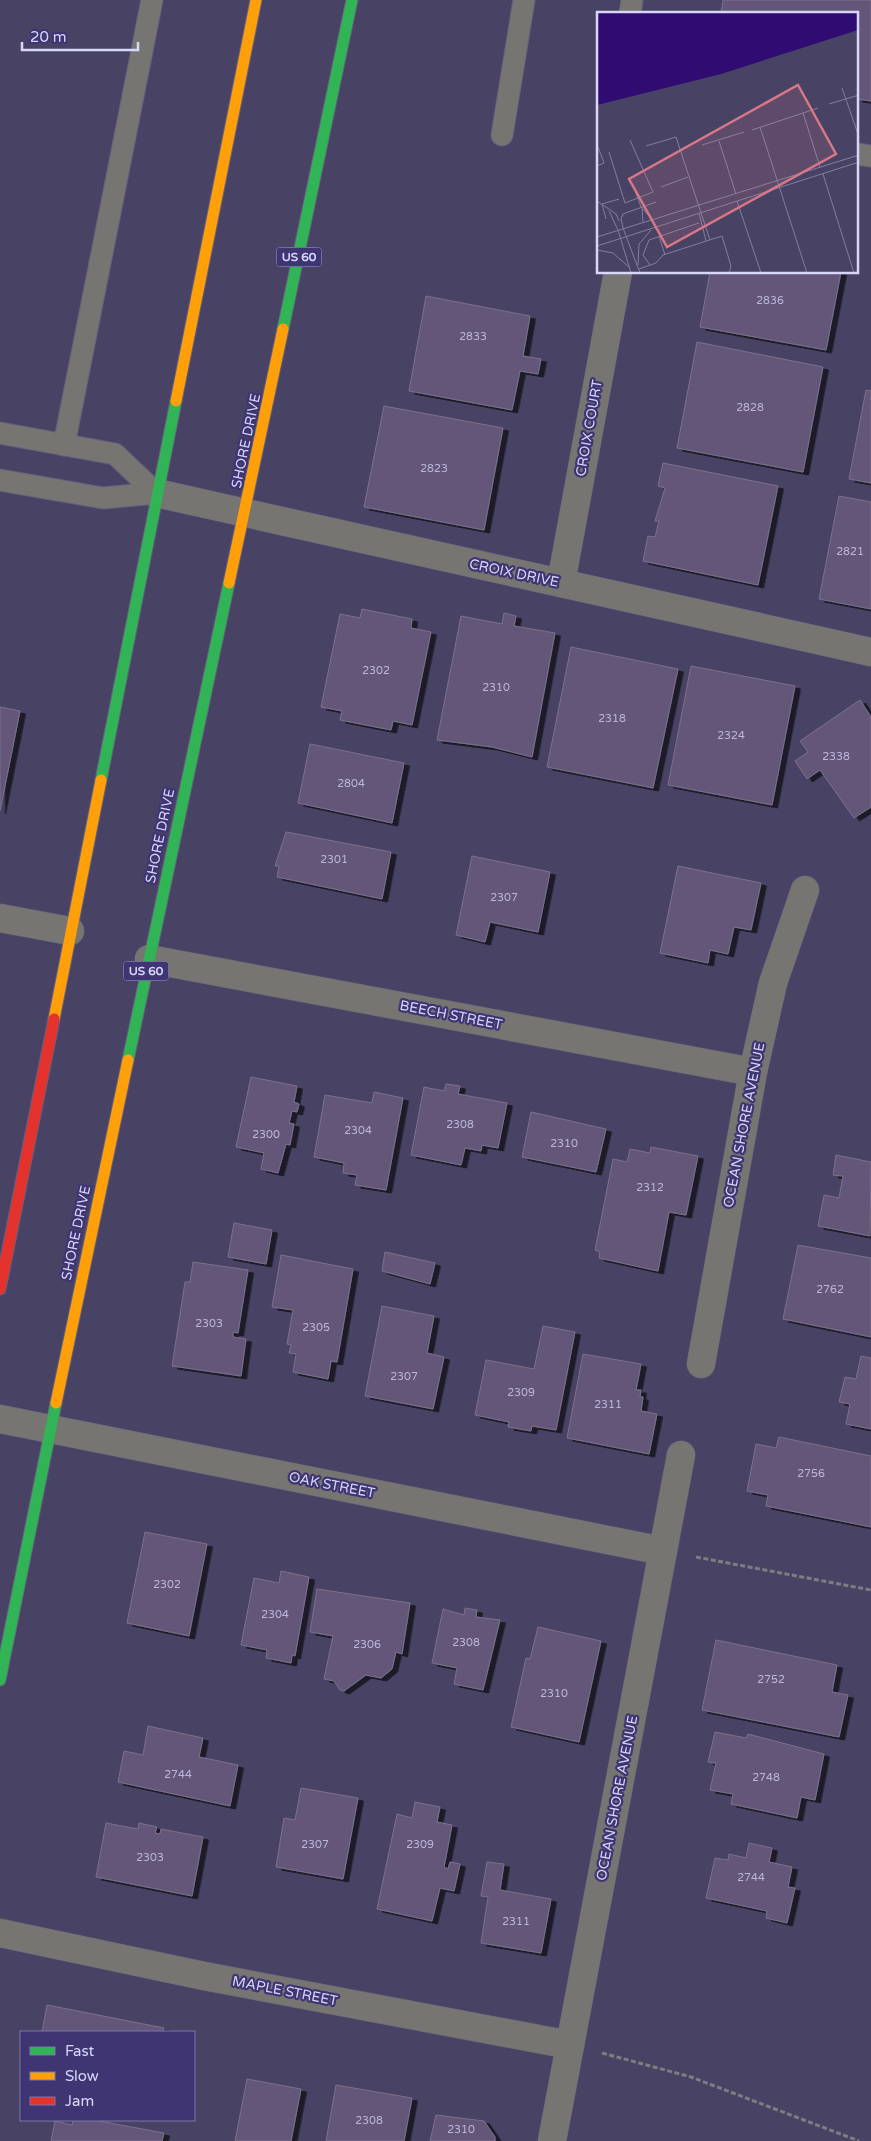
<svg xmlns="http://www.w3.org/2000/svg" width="871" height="2141" viewBox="0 0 871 2141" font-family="'Varela Round',sans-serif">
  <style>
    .building { fill: #635779; stroke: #7a718c; filter: url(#shadow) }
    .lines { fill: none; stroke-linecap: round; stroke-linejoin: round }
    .lane-casing { stroke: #64607d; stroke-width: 23 }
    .street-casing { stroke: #64607d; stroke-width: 29 }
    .fast-casing { stroke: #64607d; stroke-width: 13 }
    .slow-casing { stroke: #64607d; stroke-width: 13 }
    .jam-casing { stroke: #64607d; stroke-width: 13 }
    .path { stroke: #7e7d82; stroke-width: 3; stroke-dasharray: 5 2.5; stroke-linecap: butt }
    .lane { stroke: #767571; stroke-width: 21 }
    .street { stroke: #767571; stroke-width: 28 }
    .fast { stroke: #30b455; stroke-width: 11 }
    .slow { stroke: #ff9f0a; stroke-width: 11 }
    .jam { stroke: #e5322d; stroke-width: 11 }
    .labels { text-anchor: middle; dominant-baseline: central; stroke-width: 4.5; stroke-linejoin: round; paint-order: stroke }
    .number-label { font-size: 11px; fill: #bbb7da }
    .shield { fill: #3e3572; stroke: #aaa6d2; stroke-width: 1 }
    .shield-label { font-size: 12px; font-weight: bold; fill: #d8d7fb }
    .street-label { font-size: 14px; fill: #d8d7fb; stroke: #3e3572 }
    .inset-road { fill: none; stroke: #827ea0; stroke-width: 1 }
    .view { fill: #d77787; fill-opacity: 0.15; stroke: #d77787; stroke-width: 2.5 }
    .inset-edge { fill: none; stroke: #d8d7fb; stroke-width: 2.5 }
  </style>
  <defs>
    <filter id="shadow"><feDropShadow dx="5.5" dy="3" stdDeviation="0" flood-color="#0009"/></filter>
  </defs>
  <rect width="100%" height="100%" fill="#484364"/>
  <!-- building -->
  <g class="building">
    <path d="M723,0H871V101L857,99V14H721Z"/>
    <path d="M710,272H841L826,350L700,327Z"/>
    <path d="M426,296L530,316L523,356L541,359L538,374L520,371L512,410L409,391Z"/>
    <path d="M697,342L823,367L803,472L677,448Z"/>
    <path d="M866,390L871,391V483L849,479Z"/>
    <path d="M384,406L503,428L484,530L364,507Z"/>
    <path d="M663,463L778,486L758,585L643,561L648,536L655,537L659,521H655L665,488L658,486Z"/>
    <path d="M839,496L871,502V609L819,599Z"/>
    <path d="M362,609L412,619L411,628L431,632L412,725L393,721L391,730L340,720L342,711L321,707L340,614L360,618Z"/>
    <path d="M504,613L516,616L514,626L555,633L532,757L492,747L437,740L461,616L502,624Z"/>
    <path d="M571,647L678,669L653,788L547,767Z"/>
    <path d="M691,666L795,686L772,805L668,785Z"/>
    <path d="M860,700L871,717V807L854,818L820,770L807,779L795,761L808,752L800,741Z"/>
    <path d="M0,707L20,711L0,811Z"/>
    <path d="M310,744L404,763L392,823L298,803Z"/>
    <path d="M286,832L391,852L382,899L277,877L279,866H275Z"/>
    <path d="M472,856L550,872L538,932L490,922L485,942L456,935Z"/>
    <path d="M678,866L761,883L751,930L734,927L728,954L710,950L708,963L660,953Z"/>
    <path d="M251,1077L297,1086L294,1102L299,1104L297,1112L292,1111L289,1123L294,1124L290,1145L286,1144L278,1173L261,1169L264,1153L236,1147Z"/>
    <path d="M446,1084L460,1086L458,1094L507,1103L498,1148L482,1145L481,1151L465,1148L461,1165L411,1155L424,1087L444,1091Z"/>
    <path d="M374,1092L403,1098L386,1190L355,1185L357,1175L343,1173L344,1163L314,1157L325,1095L372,1103Z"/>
    <path d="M531,1112L606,1129L596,1172L522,1157Z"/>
    <path d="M651,1147L698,1156L686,1215L669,1212L658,1271L599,1258L600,1252L595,1250L613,1159L627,1162L630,1149L650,1153Z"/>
    <path d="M836,1155L871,1162L870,1236L818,1226L824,1195L839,1198L843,1176L833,1175Z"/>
    <path d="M234,1223L272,1230L266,1264L228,1257Z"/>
    <path d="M798,1245L871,1258V1337L783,1319Z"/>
    <path d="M385,1252L435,1263L430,1284L382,1271Z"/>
    <path d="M281,1255L353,1269L337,1362L331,1361L328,1379L293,1372L296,1354L289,1353L291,1345L287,1344L293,1310L272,1307Z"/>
    <path d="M193,1262L248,1270L238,1333L233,1332V1337L246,1339L241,1376L172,1366L185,1282H190Z"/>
    <path d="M382,1306L434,1316L427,1353L444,1357L433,1409L365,1396Z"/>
    <path d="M543,1326L575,1332L556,1430L532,1426L531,1431L508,1427L509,1422L475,1415L486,1360L534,1369Z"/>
    <path d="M583,1354L641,1364L636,1390H641L640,1397H643L641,1411L657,1414L649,1454L567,1438Z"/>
    <path d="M861,1356L871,1358V1429L846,1424L850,1404L839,1402L845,1377L856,1379Z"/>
    <path d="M779,1437L871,1456V1527L766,1506L768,1495L747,1491L756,1444L776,1448Z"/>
    <path d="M145,1532L207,1544L189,1636L127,1623Z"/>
    <path d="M281,1571L309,1577L295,1656L292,1655L291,1663L266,1658L267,1650L241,1645L254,1578L279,1583Z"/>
    <path d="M317,1589L410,1603L402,1654L396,1652L392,1669L381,1678L366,1675L344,1691L340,1690L334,1681L324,1679L333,1636L310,1632Z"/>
    <path d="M465,1608L477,1610L476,1617L500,1620L483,1690L454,1684L457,1668L432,1663L443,1609L464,1615Z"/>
    <path d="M538,1627L601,1641L579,1742L511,1727L526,1658L530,1659Z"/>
    <path d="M716,1640L837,1665L832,1692L848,1695L839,1737L702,1710Z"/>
    <path d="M148,1726L203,1738L199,1757L238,1765L230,1806L118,1782L124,1751L143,1755Z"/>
    <path d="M715,1732L746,1738L748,1734L824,1754L815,1800L801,1797L797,1818L731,1804L733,1794L710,1790L716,1763L708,1762Z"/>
    <path d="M301,1788L358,1798L343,1879L276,1867L284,1818L295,1820Z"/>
    <path d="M415,1802L440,1807L437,1822L452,1825L444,1867L448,1869L450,1862L460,1864L454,1891L440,1888L432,1921L377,1909L397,1814L412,1818Z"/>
    <path d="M106,1823L138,1829L139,1823L157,1827L155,1833L160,1834L161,1829L203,1837L192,1896L96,1877Z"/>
    <path d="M749,1843L772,1848L769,1862L792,1867L788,1887L795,1888L787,1923L766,1918L767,1911L706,1898L715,1858L728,1860L729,1854L746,1858Z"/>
    <path d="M487,1862L504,1864L500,1890L551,1899L541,1953L481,1943L488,1897L481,1896Z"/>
    <path d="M47,2005L164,2028L163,2032H42Z"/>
    <path d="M247,2079L301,2089L291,2141H235Z"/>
    <path d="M336,2085L412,2098L404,2141H326Z"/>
    <path d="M436,2115L484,2121L495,2137V2141H430Z"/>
    <path d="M73,2120H94L164,2133L162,2141H51L55,2121L72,2125Z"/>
  </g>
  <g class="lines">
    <defs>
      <g id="lane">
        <path d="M630,14L632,0"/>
        <path d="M502,135L524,0"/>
        <path d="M857,154L871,156"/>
        <path d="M0,433L115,454L156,493"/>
        <path d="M64,445L152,0"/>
        <path d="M0,480L103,498L156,493"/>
      </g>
      <g id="street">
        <path d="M156,493L871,652"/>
        <path d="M561,583L618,272"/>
        <path d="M0,918L70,931"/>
        <path d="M149,959L753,1072"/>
        <path d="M701,1364L753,1072L773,983L805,890"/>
        <path d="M0,1419L663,1551"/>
        <path d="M0,1933L204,1976L570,2045"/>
        <path d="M552,2141L681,1455"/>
      </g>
      <g id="fast">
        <path d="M283,329L352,0"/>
        <path d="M101,780L176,401"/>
        <path d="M128,1060L229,583"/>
        <path d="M0,1680L56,1403"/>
      </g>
      <g id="slow">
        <path d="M176,401L256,0"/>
        <path d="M229,583L283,329"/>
        <path d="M54,1019L101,780"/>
        <path d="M56,1403L128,1060"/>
      </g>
      <path id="jam" d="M0,1289L54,1019"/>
    </defs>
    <!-- lane casing -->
    <use href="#lane" class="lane-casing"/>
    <!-- street casing -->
    <use href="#street" class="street-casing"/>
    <!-- fast casing -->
    <use href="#fast" class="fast-casing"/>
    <!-- slow casing -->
    <use href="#slow" class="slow-casing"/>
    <!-- jam casing -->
    <use href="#jam" class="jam-casing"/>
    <!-- path -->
    <g class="path">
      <path d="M696,1557L871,1590"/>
      <path d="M602,2053L691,2077L859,2141"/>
    </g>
    <!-- lane -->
    <use href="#lane" class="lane"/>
    <!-- street -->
    <use href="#street" class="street"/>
    <!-- fast -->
    <use href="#fast" class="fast"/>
    <!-- slow -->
    <use href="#slow" class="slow"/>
    <!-- jam -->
    <use href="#jam" class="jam"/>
  </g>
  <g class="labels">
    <!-- number labels -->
    <g class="number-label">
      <text x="770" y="300">2836</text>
      <text x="473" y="336">2833</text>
      <text x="750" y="407">2828</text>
      <text x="434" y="468">2823</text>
      <text x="850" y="551">2821</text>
      <text x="376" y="670">2302</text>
      <text x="496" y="687">2310</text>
      <text x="612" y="718">2318</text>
      <text x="731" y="735">2324</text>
      <text x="836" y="756">2338</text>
      <text x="351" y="783">2804</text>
      <text x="334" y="859">2301</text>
      <text x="504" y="897">2307</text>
      <text x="460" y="1124">2308</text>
      <text x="358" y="1130">2304</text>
      <text x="266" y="1134">2300</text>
      <text x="564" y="1143">2310</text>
      <text x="650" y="1187">2312</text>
      <text x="830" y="1289">2762</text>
      <text x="209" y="1323">2303</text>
      <text x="316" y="1327">2305</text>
      <text x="404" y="1376">2307</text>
      <text x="521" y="1392">2309</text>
      <text x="608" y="1404">2311</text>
      <text x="811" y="1473">2756</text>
      <text x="167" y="1584">2302</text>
      <text x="275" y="1614">2304</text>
      <text x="466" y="1642">2308</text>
      <text x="367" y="1644">2306</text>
      <text x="771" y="1679">2752</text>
      <text x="554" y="1693">2310</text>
      <text x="178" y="1774">2744</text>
      <text x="766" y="1777">2748</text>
      <text x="315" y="1844">2307</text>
      <text x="420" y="1844">2309</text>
      <text x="150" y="1857">2303</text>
      <text x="751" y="1877">2744</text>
      <text x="516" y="1921">2311</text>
      <text x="369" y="2120">2308</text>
      <text x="461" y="2129">2310</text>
    </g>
    <!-- shield labels -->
    <g class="shield">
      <rect x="276.5" y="247.5" width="45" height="19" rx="4"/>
      <rect x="123.5" y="961.5" width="45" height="19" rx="4"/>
    </g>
    <g class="shield-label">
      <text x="299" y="257">US 60</text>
      <text x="146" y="971">US 60</text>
    </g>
    <!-- street labels -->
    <g class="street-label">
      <text transform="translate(589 428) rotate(-80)">CROIX COURT</text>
      <text transform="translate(246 441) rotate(-78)">SHORE DRIVE</text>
      <text transform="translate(514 573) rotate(12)">CROIX DRIVE</text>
      <text transform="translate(160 836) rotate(-78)">SHORE DRIVE</text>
      <text transform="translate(451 1015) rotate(11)">BEECH STREET</text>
      <text transform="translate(744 1125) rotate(-79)">OCEAN SHORE AVENUE</text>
      <text transform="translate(76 1233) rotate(-78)">SHORE DRIVE</text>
      <text transform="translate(332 1485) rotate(11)">OAK STREET</text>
      <text transform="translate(617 1798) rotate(-79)">OCEAN SHORE AVENUE</text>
      <text transform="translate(285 1991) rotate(11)">MAPLE STREET</text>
    </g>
  </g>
  <!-- overview -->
  <g transform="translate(597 12)">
    <rect width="261" height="261" fill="#484364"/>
    <path d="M0,0H261V18L124,62L0,93Z" fill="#2f0b72"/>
    <path class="inset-road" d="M245,76L262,125M232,92L262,83M206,101L223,155M163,115L210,261M155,118L221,96M122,129L139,182M105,133L147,120M49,134L79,125L113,228M12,140L28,191L56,180L33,128M0,154L7,151L1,135M226,162L257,261M64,175L91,165M38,178L44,195L55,207M0,189L19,202L22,209M140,189L164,261M45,195L46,210M12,199L21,218M102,201L109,229M9,207L5,192L22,187M26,216L24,207L26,202L59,190M26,216L43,261M21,218L34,261M62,224L68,243M0,225L262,143M0,234L262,150M0,238L16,241L33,256M41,253L42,232L54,218M53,253L46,243L52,228L102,211M42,257L59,251L66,243L125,224L134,254L132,261"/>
    <path class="view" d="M201,73L239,142L70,235L32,167Z"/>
    <rect width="261" height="261" class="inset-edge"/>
  </g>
  <!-- legend -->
  <rect x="20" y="2031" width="175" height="90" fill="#3e3572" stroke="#7c76a9"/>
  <rect x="30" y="2047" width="25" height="8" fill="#30b455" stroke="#7c76a9"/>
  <text x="65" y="2056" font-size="15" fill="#d8d7fb">Fast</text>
  <rect x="30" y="2072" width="25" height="8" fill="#ff9f0a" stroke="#7c76a9"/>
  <text x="65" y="2081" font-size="15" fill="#d8d7fb">Slow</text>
  <rect x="30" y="2097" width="25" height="8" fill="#e5322d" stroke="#7c76a9"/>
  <text x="65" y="2106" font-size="15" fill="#d8d7fb">Jam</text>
  <!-- scale -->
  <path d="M22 42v8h116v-8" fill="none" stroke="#d8d7fb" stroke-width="2.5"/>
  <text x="30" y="42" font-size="15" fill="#d8d7fb" stroke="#3e3572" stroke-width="4" paint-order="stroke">20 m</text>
</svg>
